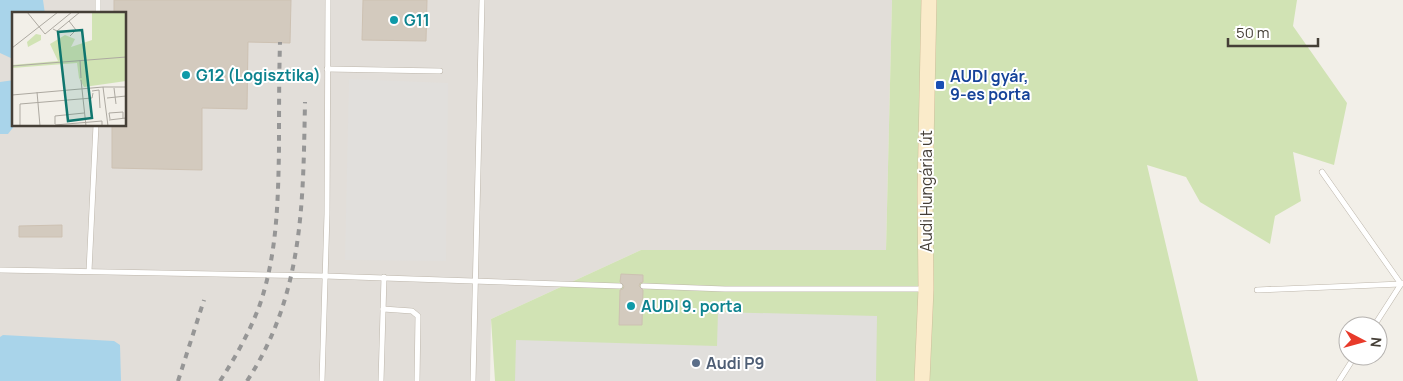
<svg xmlns="http://www.w3.org/2000/svg" width="1403" height="381" viewBox="0 0 1403 381" font-family="Manrope,sans-serif">
  <style>
    .industrial { fill: #e2ded9; fill-rule: evenodd }
    .green { fill: #d1e3b4 }
    .parking { fill: #e1dfdc }
    .water { fill: #a9d4ea }
    .building { fill: #d3cabe; stroke: #cdc1b2 }
    .lines { fill: none; stroke-linecap: round; stroke-linejoin: round }
    .lane-casing { stroke: #bdb6ab; stroke-width: 6 }
    .secondary-casing { stroke: #cebe9b; stroke-width: 16 }
    .lane { stroke: #fff; stroke-width: 5 }
    .secondary { stroke: #faebca; stroke-width: 15 }
    .rail { stroke: #969696; stroke-width: 4; stroke-dasharray: 6 6; stroke-linecap: butt }
    .culture-dot { fill: #0f9aa8; stroke: #fff; stroke-width: 2 }
    .transit-dot { fill: #1a4fb4; stroke: #fff; stroke-width: 2 }
    .service-dot { fill: #5c6f8a; stroke: #fff; stroke-width: 2 }
    .labels { text-anchor: middle; dominant-baseline: central; stroke-width: 4; stroke-linejoin: round; paint-order: stroke }
    .culture-label { font-size: 16px; font-weight: bold; fill: #0d838f; stroke: #fff; text-anchor: start }
    .transit-label { font-size: 16px; font-weight: bold; fill: #164399; stroke: #fff; text-anchor: start }
    .street-label { font-size: 16px; fill: #453f37; stroke: #fff }
    .service-label { font-size: 16px; font-weight: bold; fill: #4e5e75; stroke: #fff; text-anchor: start }
    .inset-road { fill: none; stroke: #ada9a1; stroke-width: 1 }
    .view { fill: #0f766e; fill-opacity: 0.15; stroke: #0f766e; stroke-width: 2.5 }
    .inset-edge { fill: none; stroke: #453f37; stroke-width: 2.5 }
  </style>
  <rect width="100%" height="100%" fill="#f2efe8"/>
  <!-- industrial -->
  <path class="industrial" d="M0,0H892L886,250H641L491,319L490,381H0ZM14,14H125V125H14Z"/>
  <!-- green -->
  <path class="green" d="M892,0H1297L1293,26L1347,103L1334,165L1293,152L1301,201L1275,216L1270,244L1200,202L1186,177L1147,165L1198,381H495L491,319L641,250H886Z"/>
  <!-- parking -->
  <g class="parking">
    <path d="M349,79L448,83L446,261L345,260Z"/>
    <path d="M718,312L877,316L876,381H515L516,340L717,346Z"/>
  </g>
  <!-- water -->
  <g class="water">
    <path d="M0,0H43L45,14H14V60L13,59L0,53Z"/>
    <path d="M14,80V125H15L8,134H0V82Z"/>
    <path d="M3,335L114,341L120,345L121,381H0V337Z"/>
  </g>
  <!-- building -->
  <g class="building">
    <path d="M114,0H291L290,43L248,42L247,109L202,108V170L112,168V125H125V14H114Z"/>
    <path d="M363,0H427L426,41L362,40Z"/>
    <path d="M62,225V237H19V226Z"/>
    <path d="M621,274L643,275V282L640,283L639,286L643,290L642,325H619L620,290L623,289L624,286L620,282Z"/>
  </g>
  <g class="lines">
    <defs>
      <g id="lane">
        <path d="M98,0V14"/>
        <path d="M327,69L440,71"/>
        <path d="M1322,172L1401,284L1403,283"/>
        <path d="M0,270L325,276L620,286"/>
        <path d="M89,271L96,125"/>
        <path d="M643,286L725,289H925"/>
        <path d="M1257,290L1401,284"/>
        <path d="M383,309L412,311L418,316L417,381"/>
        <path d="M1374,326L1401,284"/>
        <path d="M322,381L327,214L328,0"/>
        <path d="M381,381L384,277"/>
        <path d="M473,381L482,0"/>
        <path d="M1339,381L1355,356"/>
      </g>
      <path id="secondary" d="M922,381L926,289L925,193L929,0"/>
    </defs>
    <!-- lane casing -->
    <use href="#lane" class="lane-casing"/>
    <!-- secondary casing -->
    <use href="#secondary" class="secondary-casing"/>
    <!-- lane -->
    <use href="#lane" class="lane"/>
    <!-- secondary -->
    <use href="#secondary" class="secondary"/>
    <!-- rail -->
    <g class="rail">
      <path d="M178,381L204,300"/>
      <path d="M220,381C235,358 249,333 259,307C277,256 278,203 279,149C279,114 279,78 280,42"/>
      <path d="M247,381C304,294 303,202 305,102"/>
    </g>
  </g>
  <!-- markers -->
  <g class="culture-dot">
    <circle cx="394" cy="20" r="5"/>
    <circle cx="186" cy="75" r="5"/>
    <circle cx="631" cy="306" r="5"/>
  </g>
  <rect class="transit-dot" x="935" y="80" width="10" height="10" rx="2.5"/>
  <circle class="service-dot" cx="696" cy="363" r="5"/>
  <g class="labels">
    <!-- culture labels -->
    <g class="culture-label">
      <text x="404" y="20">G11</text>
      <text x="196" y="75">G12 (Logisztika)</text>
      <text x="641" y="306">AUDI 9. porta</text>
    </g>
    <!-- transit labels -->
    <g class="transit-label">
      <text x="950" y="76">AUDI gyár,<tspan x="950" dy="18">9-es porta</tspan></text>
    </g>
    <!-- street labels -->
    <g class="street-label">
      <text transform="translate(926 191) rotate(-90)">Audi Hungária út</text>
    </g>
    <!-- service labels -->
    <g class="service-label">
      <text x="706" y="363">Audi P9</text>
    </g>
  </g>
  <!-- overview -->
  <g transform="translate(12 12)">
    <rect width="114" height="114" fill="#f2efe8"/>
    <path d="M80,0H114V69L72,75L67,66L65,51L0,56V53L46,49L38,32L53,23L63,27L59,35L80,28ZM24,22L29,23V28L16,35L15,30Z" fill="#d1e3b4"/>
    <path class="inset-road" d="M15,0L33,22L60,0M57,9L64,18L58,24M41,17L45,19L68,0M0,36L46,0M68,48L69,66M0,54L114,45M69,68L74,114M91,75H114M102,76L104,92M80,79L87,78L88,96M25,80L28,114M0,83L91,75L96,114M95,86L114,84M98,107L97,101L111,100V106M97,108L114,106M43,112V104L72,101M43,113L90,109V114M8,114V92L80,86L81,81"/>
    <path class="view" d="M70,18L80,106L56,109L46,20Z"/>
    <rect width="114" height="114" class="inset-edge"/>
  </g>
  <!-- north arrow -->
  <g transform="translate(1363 341) rotate(96)"><circle r="24" fill="#ffffff" stroke="#b5b2af"/>
  <path d="M0-4L9 19L0 12L-9 19Z" fill="#e83a2a"/>
  <text y="-8" font-size="14" font-weight="bold" text-anchor="middle" fill="#453f37">N</text>
  </g>
  <!-- scale -->
  <path d="M1228 38v8h90v-8" fill="none" stroke="#453f37" stroke-width="2.5"/>
  <text x="1236" y="38" font-size="15" fill="#453f37" stroke="#ffffff" stroke-width="4" paint-order="stroke">50 m</text>
</svg>
